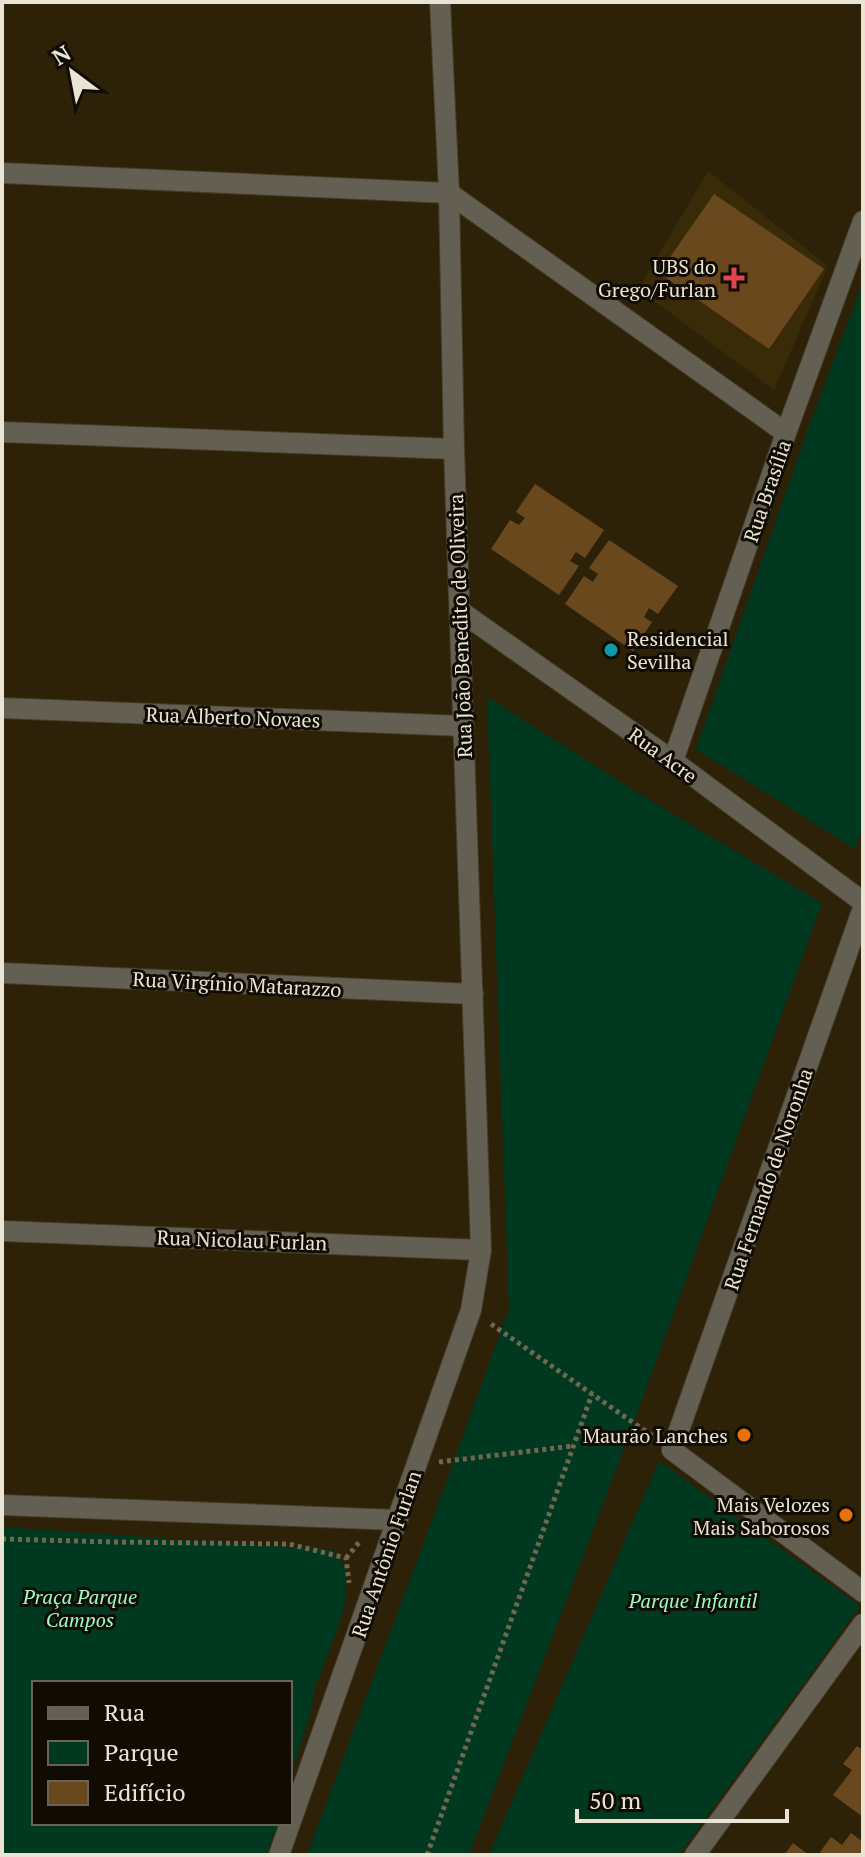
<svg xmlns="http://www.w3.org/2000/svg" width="865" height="1857" viewBox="0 0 865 1857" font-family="'PT Serif',serif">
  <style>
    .built { fill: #392b08 }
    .green { fill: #003820 }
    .building { fill: #69481e }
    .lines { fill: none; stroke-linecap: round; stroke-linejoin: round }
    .minor-casing { stroke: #473d25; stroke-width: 22 }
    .tertiary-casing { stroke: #473d25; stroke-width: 22 }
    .path { stroke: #706750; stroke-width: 5; stroke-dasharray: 4 4; stroke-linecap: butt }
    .minor { stroke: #635f53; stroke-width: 20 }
    .tertiary { stroke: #635f53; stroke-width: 20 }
    .health-dot { fill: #e0444e; stroke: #110c03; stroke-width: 3 }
    .culture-dot { fill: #0f9aa8; stroke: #110c03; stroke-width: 3 }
    .food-dot { fill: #e8710a; stroke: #110c03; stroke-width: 3 }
    .labels { text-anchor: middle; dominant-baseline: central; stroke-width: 6; stroke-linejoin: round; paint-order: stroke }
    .poi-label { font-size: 20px; fill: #eae4d4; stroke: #110c03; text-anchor: end }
    .street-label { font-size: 20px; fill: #eae4d4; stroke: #110c03 }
    .park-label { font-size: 20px; font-style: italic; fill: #9afbc4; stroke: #110c03 }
  </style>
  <rect width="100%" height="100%" fill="#2d2208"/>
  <!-- built -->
  <path class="built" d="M708,171L828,266L774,390L638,289Z"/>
  <!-- green -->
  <g class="green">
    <path d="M863,282V826L855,849L696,749L806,435Z"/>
    <path d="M487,697L641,795L822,903L630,1433L469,1855H307L429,1529L509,1309Z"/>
    <path d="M659,1461L860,1606L679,1855H489Z"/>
    <path d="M2,1527L332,1550L345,1568L346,1600L339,1625L315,1687L311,1711L290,1779V1683H34V1823H278L266,1855H2Z"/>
  </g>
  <!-- building -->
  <g class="building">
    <path d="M714,194L824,269L769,349L659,273Z"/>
    <path d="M535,484L604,530L585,558L576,552L570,561L579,566L559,595L491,549L510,520L519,525L525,518L516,512Z"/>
    <path d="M609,540L678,586L658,614L649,608L644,617L652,622L633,651L565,604L584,576L593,582L598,574L589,568Z"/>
    <path d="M610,643L618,649L612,658L604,652Z"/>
    <path d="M857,1746L863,1750V1817L833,1795L852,1770L843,1764Z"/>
    <path d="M851,1833L863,1842V1855H824L820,1852L831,1837L842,1845Z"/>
    <path d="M793,1843L809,1855H784Z"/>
  </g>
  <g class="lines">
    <defs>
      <g id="minor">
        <path d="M2,173L449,193L786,433"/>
        <path d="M2,432L454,449"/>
        <path d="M460,611L673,761L863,902"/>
        <path d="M2,708L464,726"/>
        <path d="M673,761L786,433L863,221"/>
        <path d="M863,908L672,1450L863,1592"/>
        <path d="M2,973L473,994"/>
        <path d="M2,1231L481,1250"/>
        <path d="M2,1505L398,1520"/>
        <path d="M695,1855L863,1624"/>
      </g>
      <path id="tertiary" d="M279,1855L471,1310L481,1250L454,449L449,193L440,2"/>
    </defs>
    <!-- minor casing -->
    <use href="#minor" class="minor-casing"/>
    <!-- tertiary casing -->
    <use href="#tertiary" class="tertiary-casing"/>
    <!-- path -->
    <g class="path">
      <path d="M491,1324L654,1437"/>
      <path d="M439,1462L573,1446"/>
      <path d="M2,1539L113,1542L289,1544L346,1558L349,1583"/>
      <path d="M346,1558L361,1540"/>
      <path d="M427,1855L592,1394"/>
    </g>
    <!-- minor -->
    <use href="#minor" class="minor"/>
    <!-- tertiary -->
    <use href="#tertiary" class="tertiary"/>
  </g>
  <!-- markers -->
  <path class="health-dot" d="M730 266h8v8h8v8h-8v8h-8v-8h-8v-8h8z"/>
  <circle class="culture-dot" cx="611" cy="650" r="8"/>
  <g class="food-dot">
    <circle cx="744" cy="1435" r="8"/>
    <circle cx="846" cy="1515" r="8"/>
  </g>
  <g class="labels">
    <!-- poi labels -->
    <g class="poi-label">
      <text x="716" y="266">UBS do<tspan x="716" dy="23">Grego/Furlan</tspan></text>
      <text x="627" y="638" text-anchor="start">Residencial<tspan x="627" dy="23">Sevilha</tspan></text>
      <text x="728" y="1435">Maurão Lanches</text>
      <text x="830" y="1504">Mais Velozes<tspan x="830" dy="23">Mais Saborosos</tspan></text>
    </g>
    <!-- street labels -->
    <g class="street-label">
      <text transform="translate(767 491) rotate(-71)">Rua Brasília</text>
      <text transform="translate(460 626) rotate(-92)">Rua João Benedito de Oliveira</text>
      <text transform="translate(233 717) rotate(2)">Rua Alberto Novaes</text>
      <text transform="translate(663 755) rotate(36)">Rua Acre</text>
      <text transform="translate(237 984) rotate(3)">Rua Virgínio Matarazzo</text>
      <text transform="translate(768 1179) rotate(-71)">Rua Fernando de Noronha</text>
      <text transform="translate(242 1240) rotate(2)">Rua Nicolau Furlan</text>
      <text transform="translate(386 1554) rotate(-71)">Rua Antônio Furlan</text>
    </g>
    <!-- park labels -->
    <g class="park-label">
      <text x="80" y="1596">Praça Parque<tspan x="80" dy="23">Campos</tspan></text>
      <text x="693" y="1600">Parque Infantil</text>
    </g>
  </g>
  <!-- border -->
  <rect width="865" height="1857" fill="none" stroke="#eae4d4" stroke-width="8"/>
  <!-- legend -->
  <rect x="32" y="1681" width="260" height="144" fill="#110c03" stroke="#686257" stroke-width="2"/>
  <rect x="48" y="1707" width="40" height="12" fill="#635f53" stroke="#686257" stroke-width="2"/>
  <text x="104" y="1721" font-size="24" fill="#eae4d4">Rua</text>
  <rect x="48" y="1741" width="40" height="24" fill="#003820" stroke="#686257" stroke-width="2"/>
  <text x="104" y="1761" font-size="24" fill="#eae4d4">Parque</text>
  <rect x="48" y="1781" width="40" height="24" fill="#69481e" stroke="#686257" stroke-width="2"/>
  <text x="104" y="1801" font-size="24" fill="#eae4d4">Edifício</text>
  <!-- north arrow -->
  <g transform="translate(72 72) rotate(328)" stroke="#110c03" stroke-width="6" paint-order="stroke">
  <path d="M0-6L14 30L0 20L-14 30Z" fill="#eae4d4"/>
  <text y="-12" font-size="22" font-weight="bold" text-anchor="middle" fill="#eae4d4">N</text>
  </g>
  <!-- scale -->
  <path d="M577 1809v12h210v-12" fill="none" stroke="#eae4d4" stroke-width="4"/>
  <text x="589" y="1809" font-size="24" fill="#eae4d4" stroke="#110c03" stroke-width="6" paint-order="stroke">50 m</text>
</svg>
